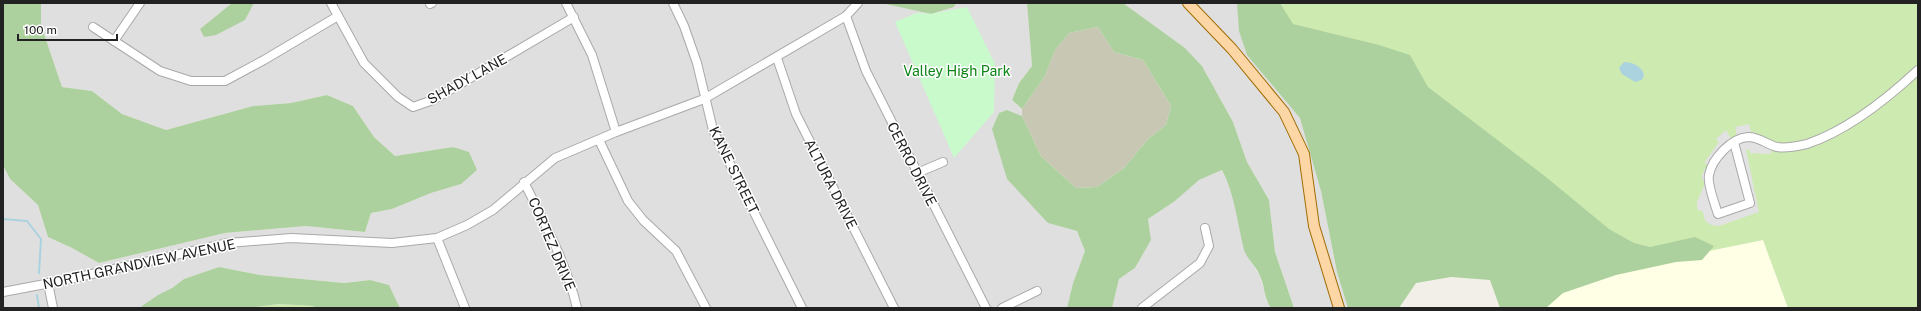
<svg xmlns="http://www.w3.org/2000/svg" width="1921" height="311" viewBox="0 0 1921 311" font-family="'Public Sans',sans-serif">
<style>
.residential{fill:#e0dfdf;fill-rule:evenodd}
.education{fill:#ffffe5}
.construction{fill:#c7c7b4}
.grass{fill:#cdebb0}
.forest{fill:#add19e}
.park{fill:#c8facc}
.parking{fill:#e2e2e2}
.water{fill:#aad3df}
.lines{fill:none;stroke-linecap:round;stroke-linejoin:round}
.stream{stroke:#aad3df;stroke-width:2}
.minor-casing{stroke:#a9a9a9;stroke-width:10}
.major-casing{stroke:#a06b00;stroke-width:12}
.minor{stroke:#fff;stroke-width:8}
.major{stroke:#fcd6a4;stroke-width:10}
.labels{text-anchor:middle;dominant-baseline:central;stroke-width:3;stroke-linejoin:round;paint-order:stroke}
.park-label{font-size:14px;fill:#0c8416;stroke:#fff}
.street-label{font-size:14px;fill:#222;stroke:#fff}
</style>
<rect width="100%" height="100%" fill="#f2efe9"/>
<!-- residential -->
<g class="residential">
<path d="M 41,3 L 232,3 L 200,29 L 205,37 L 245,20 L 254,3 L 881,3 L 931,14 L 954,7 L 956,3 L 1027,3 L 1032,66 L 1019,83 L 1012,100 L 1022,109 L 1022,116 L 1007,110 L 1048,223 L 1077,231 L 1085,251 L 1073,283 L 1067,308 L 400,308 L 389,285 L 370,280 L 344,283 L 260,275 L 219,267 L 184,279 L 172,288 L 139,308 L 3,308 L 3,165 L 10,179 L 38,205 L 48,237 L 72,248 L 99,263 L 225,233 L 306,226 L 365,232 L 371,213 L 392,209 L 431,193 L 461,184 L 453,147 L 395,156 L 374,137 L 353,106 L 327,95 L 291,103 L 253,106 L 166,130 L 122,114 L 92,91 L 62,87 L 41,25 ZM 967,7 L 895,22 L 917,13 L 931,14 Z"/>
<polygon points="1123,3 1264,3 1326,71 1321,191 1337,272 1348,308 1294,308 1275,252 1269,200 1247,162 1233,122 1202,66 1185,48"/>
<polygon points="1222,170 1230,188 1240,222 1245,252 1260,276 1267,301 1271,308 1112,308 1119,279 1135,268 1151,240 1148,219 1175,201 1199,180"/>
</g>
<!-- education -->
<polygon class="education" points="1763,240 1788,308 1533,308 1526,288"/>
<!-- construction -->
<polygon class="construction" points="1098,27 1114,52 1143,60 1171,106 1166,125 1148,139 1124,168 1097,187 1076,188 1041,156 1022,116 1022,109 1045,76 1055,50 1069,33"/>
<!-- grass -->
<g class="grass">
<polygon points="1264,3 1918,3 1918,308 1788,308 1763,240 1526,288"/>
<polygon points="279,304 313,306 316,308 247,308"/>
</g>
<!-- forest -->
<g class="forest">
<polygon points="3,3 41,3 41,25 62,87 92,91 122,114 166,130 253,106 291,103 327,95 353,106 374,137 395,156 453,147 469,152 477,170 461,184 431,193 392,209 371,213 365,232 306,226 225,233 99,263 72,248 48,237 38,205 10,179 3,165"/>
<polygon points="232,3 254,3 245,20 216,35 204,37 200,29"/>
<polygon points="881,3 956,3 954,7 931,14"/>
<path d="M 1027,3 L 1123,3 L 1185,48 L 1202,66 L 1233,122 L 1247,162 L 1269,200 L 1275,252 L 1294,308 L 1271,308 C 1264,298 1265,287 1260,276 C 1257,267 1247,259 1244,250 C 1237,222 1235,195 1222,170 L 1199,180 L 1175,201 L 1148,219 L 1151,240 L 1135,268 L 1119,279 L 1112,308 L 1067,308 L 1073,283 L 1085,251 L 1077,231 L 1048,223 L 1007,179 L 992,129 L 999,113 L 1007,110 L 1022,116 L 1041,156 L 1076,188 L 1097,187 L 1124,168 L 1148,139 L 1166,125 L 1171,106 L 1143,60 L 1114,52 L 1098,27 L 1069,33 L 1055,50 L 1045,76 L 1022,109 L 1012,100 L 1019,83 L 1032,66 Z"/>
<polygon points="1237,3 1280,3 1293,24 1379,45 1410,55 1428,87 1546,177 1609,229 1634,243 1650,247 1695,237 1714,246 1702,260 1676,262 1616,275 1563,293 1546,308 1500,308 1490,280 1451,277 1416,283 1399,308 1348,308 1337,272 1321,191 1300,118 1247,55 1239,31"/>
<polygon points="219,267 260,275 344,283 370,280 389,285 400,308 316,308 313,306 279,304 247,308 139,308 158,295 172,288 184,279"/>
</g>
<!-- park -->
<polygon class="park" points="967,7 995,64 994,112 954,158 895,22 917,13 931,14"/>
<!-- parking -->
<polygon class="parking" points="1749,124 1751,132 1755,132 1756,135 1772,143 1771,154 1750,153 1749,149 1746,150 1759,212 1719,226 1711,225 1705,221 1703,212 1697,209 1697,202 1705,183 1702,179 1702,175 1708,164 1704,163 1719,142 1716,139 1726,130 1731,139 1737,136 1735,127"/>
<!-- water -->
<path class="water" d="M 1624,62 C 1632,62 1642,66 1644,75 L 1642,80 L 1635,82 L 1622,74 L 1619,68 Z"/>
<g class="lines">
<!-- stream -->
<g class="stream">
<polyline points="3,219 27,221 41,239 39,273"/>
<polyline points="37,295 39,308"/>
</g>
<defs>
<g id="minor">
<polyline points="331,3 364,63 398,97 413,107 433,100 574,17"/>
<polyline points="566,3 592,55 616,132"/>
<polyline points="673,3 684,26 697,63 713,130 802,308"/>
<polyline points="430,4 432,3"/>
<polyline points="846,16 866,71 986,308"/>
<polyline points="93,27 160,71 191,81 225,81 264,60 338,16"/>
<polyline points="114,41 140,3"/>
<polyline points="777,58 796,114 894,308"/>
<polyline points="599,140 628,201 643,220 676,251 706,308"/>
<path d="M 1734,142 L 1750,203 L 1718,214 C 1715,205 1707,183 1709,175 C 1712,159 1731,138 1748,137 C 1760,137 1767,145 1777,147 C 1786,149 1798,146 1807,144 C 1846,131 1888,98 1918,70"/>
<polyline points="917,173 943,162"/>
<path d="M 524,182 C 544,222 567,264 577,308"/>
<polyline points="437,238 465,308"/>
<polyline points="48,283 53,308"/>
<polyline points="3,292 61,281 228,243 291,238 392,243 437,238 467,225 493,210 555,158 616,132 704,99 846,16 858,3"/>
<polyline points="1002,308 1037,291"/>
<polyline points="1142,308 1200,263 1209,246 1205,228"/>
</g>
<polyline id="major" points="1188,3 1232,49 1284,112 1304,154 1314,226 1339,308"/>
</defs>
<!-- minor casing -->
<use href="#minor" class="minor-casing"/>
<!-- major casing -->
<use href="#major" class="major-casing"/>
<!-- minor -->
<use href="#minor" class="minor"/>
<!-- major -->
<use href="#major" class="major"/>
</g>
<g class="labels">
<!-- park labels -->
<g class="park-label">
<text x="957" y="71">Valley High Park</text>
</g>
<!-- street labels -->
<g class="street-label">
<text transform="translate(467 79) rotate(-29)">SHADY LANE</text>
<text transform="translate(912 164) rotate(63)">CERRO DRIVE</text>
<text transform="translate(734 170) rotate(64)">KANE STREET</text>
<text transform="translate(831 184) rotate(63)">ALTURA DRIVE</text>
<text transform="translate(552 244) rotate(67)">CORTEZ DRIVE</text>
<text transform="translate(139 264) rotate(-12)">NORTH GRANDVIEW AVENUE</text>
</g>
</g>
<!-- border -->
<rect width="1921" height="311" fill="none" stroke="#222222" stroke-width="8"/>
<!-- scale -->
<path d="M18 34v6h99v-6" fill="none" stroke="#222222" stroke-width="2"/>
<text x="24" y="34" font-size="12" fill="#222222" stroke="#ffffff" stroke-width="3" paint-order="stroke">100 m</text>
</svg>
